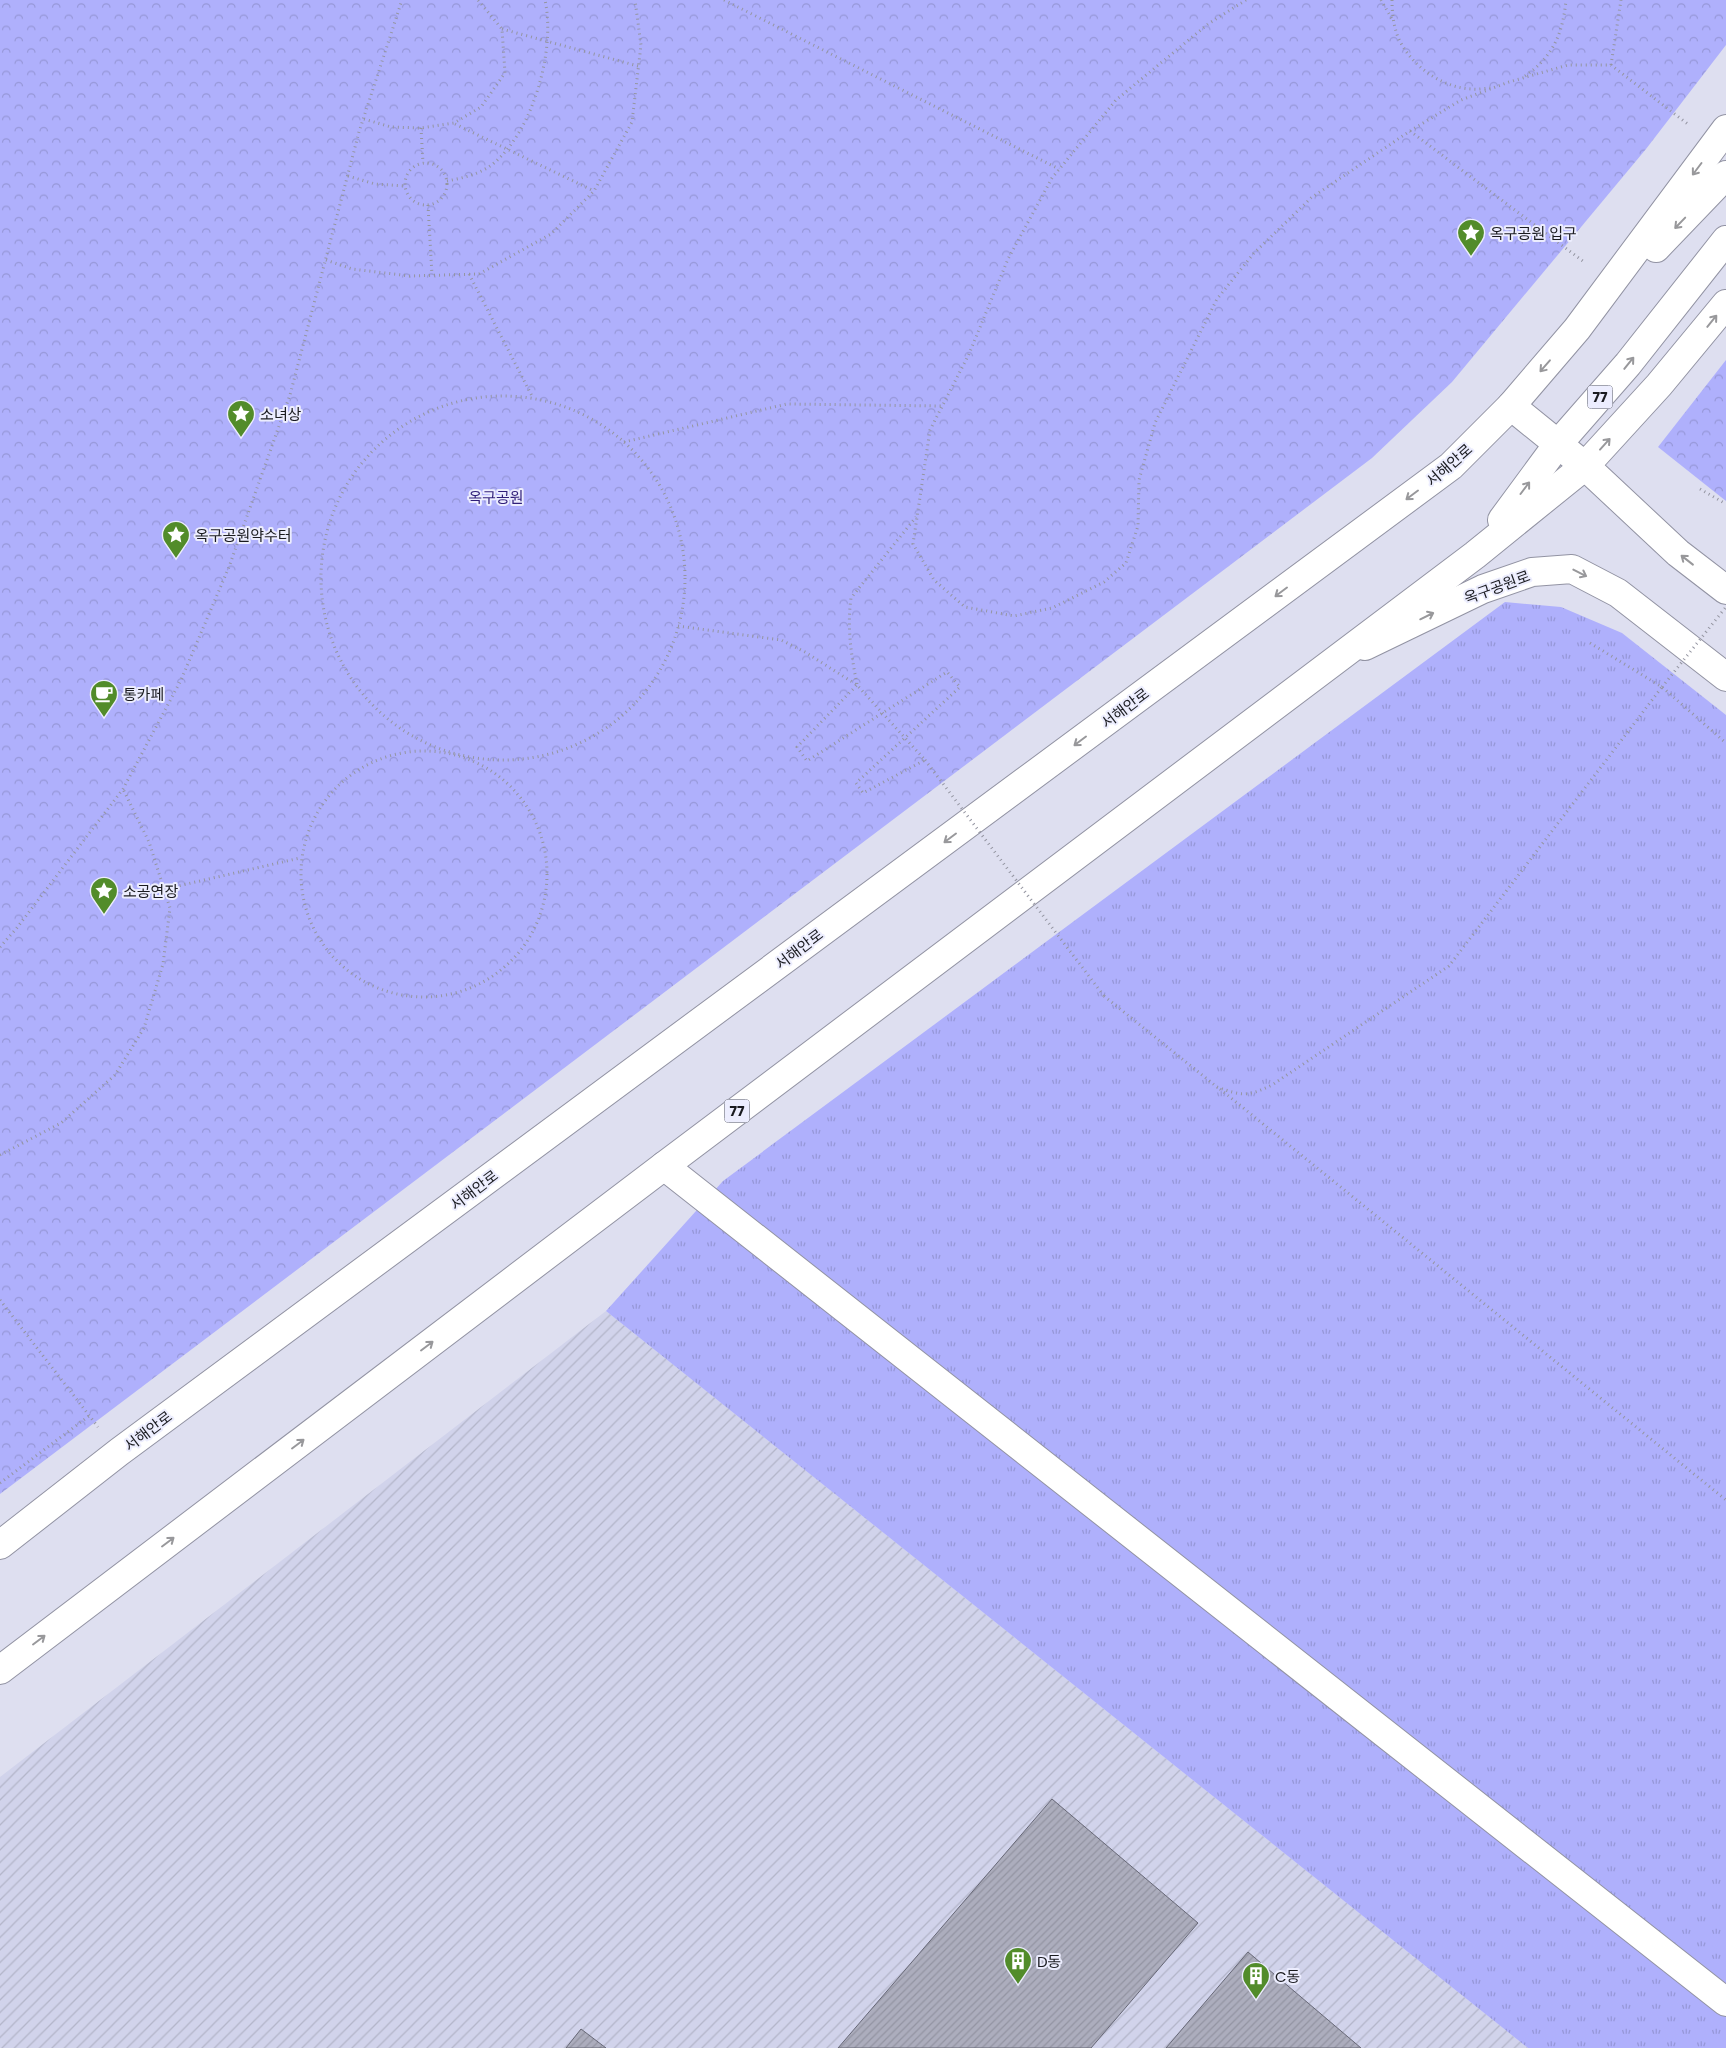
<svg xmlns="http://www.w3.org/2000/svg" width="1726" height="2048" viewBox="0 0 1726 2048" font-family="Poppins,'Noto Sans KR',sans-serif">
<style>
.industrial{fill:url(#industrial-furrows)}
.grass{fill:url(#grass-tufts)}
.park{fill:url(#park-crowns)}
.building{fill:url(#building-hatch);stroke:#676877}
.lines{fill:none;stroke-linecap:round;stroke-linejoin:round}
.minor-casing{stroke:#9293a3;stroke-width:30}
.major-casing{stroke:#9293a3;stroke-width:30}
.path{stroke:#9495a1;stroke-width:3;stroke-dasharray:1 4;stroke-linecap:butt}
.minor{stroke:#fff;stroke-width:28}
.major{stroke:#fff;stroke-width:28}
.path-bridge{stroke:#9495a1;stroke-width:3;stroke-dasharray:1 4;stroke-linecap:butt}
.oneway{stroke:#98989b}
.labels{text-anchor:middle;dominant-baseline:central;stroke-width:4;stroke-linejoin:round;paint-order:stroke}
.shield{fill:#ecedfe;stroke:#595a63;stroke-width:1}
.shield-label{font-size:14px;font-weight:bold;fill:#1a1b20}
.poi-label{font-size:15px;fill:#1a1b20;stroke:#ecedfe;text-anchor:start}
.street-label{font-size:15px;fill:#1a1b20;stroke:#ecedfe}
.park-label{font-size:15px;fill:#2f1e79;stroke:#ecedfe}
</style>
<defs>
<pattern id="industrial-furrows" width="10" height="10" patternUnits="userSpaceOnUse" patternTransform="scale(1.25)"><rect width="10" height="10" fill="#d1d3eb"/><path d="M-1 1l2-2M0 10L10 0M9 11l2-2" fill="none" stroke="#b3b5c9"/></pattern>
<pattern id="grass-tufts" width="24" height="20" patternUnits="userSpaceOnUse" patternTransform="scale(1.25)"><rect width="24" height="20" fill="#afb0fc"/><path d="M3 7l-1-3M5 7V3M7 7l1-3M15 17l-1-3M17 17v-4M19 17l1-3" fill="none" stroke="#9697d8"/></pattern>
<pattern id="park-crowns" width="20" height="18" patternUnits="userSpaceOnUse" patternTransform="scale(1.25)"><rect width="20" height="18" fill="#afb0fc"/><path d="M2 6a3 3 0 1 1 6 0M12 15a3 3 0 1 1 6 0" fill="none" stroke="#9697d8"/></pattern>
<pattern id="building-hatch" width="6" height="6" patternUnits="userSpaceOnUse" patternTransform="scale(1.25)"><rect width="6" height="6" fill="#acadbd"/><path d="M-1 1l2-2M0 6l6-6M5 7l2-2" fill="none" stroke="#9394a2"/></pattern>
</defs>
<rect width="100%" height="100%" fill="#dedff0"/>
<!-- industrial -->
<polygon class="industrial" points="606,1311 1528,2048 0,2048 0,1777"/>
<!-- grass -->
<polygon class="grass" points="1505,602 1561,607 1622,633 1726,715 1726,2048 1528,2048 606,1311 723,1181"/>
<!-- park -->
<g class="park">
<polygon points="0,0 1726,0 1726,45 1646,149 1452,382 1372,458 0,1494"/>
<polygon points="1726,360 1726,501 1658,447"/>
</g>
<!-- building -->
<g class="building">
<polygon points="1052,1799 1198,1923 1091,2048 838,2048"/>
<polygon points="1248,1952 1361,2048 1166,2048"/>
<polygon points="581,2029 606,2048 566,2048"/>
</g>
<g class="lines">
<defs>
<g id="minor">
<polyline points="1511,406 1585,466 1678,553 1726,590"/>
<polyline points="1365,646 1483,589 1532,572 1572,569 1618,593 1726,677"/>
<polyline points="664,1166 1726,2002"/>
</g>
<g id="major">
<polyline points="1656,248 1726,175"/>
<polyline points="1502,520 1558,444 1628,364 1726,240"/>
<polyline points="0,1545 119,1452 1451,466 1511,406 1577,329 1726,129"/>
<polyline points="0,1670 664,1166 1475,555 1585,466 1659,385 1726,304"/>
</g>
</defs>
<!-- minor casing -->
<use href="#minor" class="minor-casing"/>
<!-- major casing -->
<use href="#major" class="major-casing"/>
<!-- path -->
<g class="path">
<polyline points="724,0 1059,169"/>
<polyline points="1246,0 1208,24 1116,100 1052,178 1008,259 969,354 930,430 913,544 934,580 965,607 1014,616 1052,608 1104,582 1126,563 1138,526 1139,480 1155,423 1217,299 1254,253 1311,198 1410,131 1461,100 1509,82 1568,65 1611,65 1689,125"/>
<polyline points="1381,0 1392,19"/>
<path d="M 1392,0 C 1392,15 1394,32 1402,45 C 1416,69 1444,88 1472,89 C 1478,90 1485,88 1491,88"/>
<polyline points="502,29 638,66"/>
<polyline points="1611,65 1621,0"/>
<path d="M 1525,76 C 1553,57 1563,33 1566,0"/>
<polyline points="364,119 391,127 421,128 454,123 481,107 505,73 502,29 478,0"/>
<polyline points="455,124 594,191"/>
<polyline points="421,128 423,163"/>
<polyline points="1410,131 1584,262"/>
<circle cx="426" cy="184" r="21"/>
<polyline points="348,176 375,184 405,186"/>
<path d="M 447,181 C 463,178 481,174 494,163 C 533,130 556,50 545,0"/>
<polyline points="428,205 432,275"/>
<polyline points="326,260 352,269 410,276 479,274 551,234 594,191 632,122 641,45 635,0"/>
<polyline points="469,274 533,398"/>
<circle cx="503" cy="578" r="182"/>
<polyline points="624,442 787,404 943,406"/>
<polyline points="1700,489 1726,504"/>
<polyline points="678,626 781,640 805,652 857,685 925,760 863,793 856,783 960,687 947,672 807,761 797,747 857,685"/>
<polyline points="1590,643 1662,687 1726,743"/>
<path d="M 857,684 C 851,655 847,627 851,598 L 916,517"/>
<circle cx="424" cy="874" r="123"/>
<polyline points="165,889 300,858"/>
<polyline points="0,947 16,929 123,789 181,680 229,567 290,395 359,132 402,0"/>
<path d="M 1104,996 L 1217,1087 C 1242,1096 1247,1097 1272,1085 L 1449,966 L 1662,687"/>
<polyline points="1220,1089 1726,1500"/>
<polyline points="0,1155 61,1123 115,1075 144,1028 163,964 170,908 149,842 123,789"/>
<polyline points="0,1300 98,1427"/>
<polyline points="0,1483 89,1416"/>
</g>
<!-- minor -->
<use href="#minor" class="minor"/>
<!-- major -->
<use href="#major" class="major"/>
<!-- path-bridge -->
<g class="path-bridge">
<polyline points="1662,687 1726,607"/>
<polyline points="925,760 1104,996"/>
</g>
</g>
<!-- one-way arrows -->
<defs><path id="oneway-shaft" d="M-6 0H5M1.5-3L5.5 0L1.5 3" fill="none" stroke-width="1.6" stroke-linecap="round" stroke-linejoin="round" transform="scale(1.25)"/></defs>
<g class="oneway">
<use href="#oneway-shaft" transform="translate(1697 169) rotate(127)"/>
<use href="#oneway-shaft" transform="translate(1680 223) rotate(134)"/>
<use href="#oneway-shaft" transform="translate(1712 321) rotate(-51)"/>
<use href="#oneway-shaft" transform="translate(1629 363) rotate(-51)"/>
<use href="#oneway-shaft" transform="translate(1545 366) rotate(131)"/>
<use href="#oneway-shaft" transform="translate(1605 444) rotate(-48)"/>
<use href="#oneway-shaft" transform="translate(1525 488) rotate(-53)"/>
<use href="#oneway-shaft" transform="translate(1412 495) rotate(143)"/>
<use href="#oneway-shaft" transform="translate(1687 560) rotate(-142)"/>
<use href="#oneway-shaft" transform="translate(1580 573) rotate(27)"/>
<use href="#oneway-shaft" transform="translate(1281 592) rotate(143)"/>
<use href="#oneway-shaft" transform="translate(1427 616) rotate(-26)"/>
<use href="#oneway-shaft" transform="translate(1080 741) rotate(143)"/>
<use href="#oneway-shaft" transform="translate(950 838) rotate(143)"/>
<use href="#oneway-shaft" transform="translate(427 1346) rotate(-37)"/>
<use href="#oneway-shaft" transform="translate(298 1444) rotate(-37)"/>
<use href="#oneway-shaft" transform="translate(168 1542) rotate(-37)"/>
<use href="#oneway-shaft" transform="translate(39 1640) rotate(-37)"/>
</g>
<!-- icons -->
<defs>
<symbol id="sight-pin" viewBox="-11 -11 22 30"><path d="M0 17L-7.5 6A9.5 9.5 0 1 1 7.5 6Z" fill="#528c2a" stroke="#ecedfe"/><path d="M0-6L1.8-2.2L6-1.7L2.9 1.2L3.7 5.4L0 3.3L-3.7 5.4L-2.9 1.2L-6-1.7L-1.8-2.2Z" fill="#fff"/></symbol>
<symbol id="cafe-pin" viewBox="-11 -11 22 30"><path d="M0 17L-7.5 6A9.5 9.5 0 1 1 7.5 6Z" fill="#528c2a" stroke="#ecedfe"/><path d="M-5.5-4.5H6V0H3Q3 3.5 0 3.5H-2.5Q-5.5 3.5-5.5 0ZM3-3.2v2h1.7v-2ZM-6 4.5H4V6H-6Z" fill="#fff"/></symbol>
<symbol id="building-pin" viewBox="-11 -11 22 30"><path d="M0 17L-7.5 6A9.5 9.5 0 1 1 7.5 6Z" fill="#528c2a" stroke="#ecedfe"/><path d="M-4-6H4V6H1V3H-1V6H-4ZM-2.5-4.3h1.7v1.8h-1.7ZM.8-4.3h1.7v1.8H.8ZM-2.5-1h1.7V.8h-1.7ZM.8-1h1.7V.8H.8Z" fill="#fff"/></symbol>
</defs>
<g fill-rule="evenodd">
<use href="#sight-pin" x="1455" y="217" width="32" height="43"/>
<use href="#sight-pin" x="225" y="398" width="32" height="43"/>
<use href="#sight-pin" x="160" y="519" width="32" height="43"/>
<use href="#cafe-pin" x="88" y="678" width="32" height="43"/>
<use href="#sight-pin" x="88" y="875" width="32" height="43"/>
<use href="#building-pin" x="1002" y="1945" width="32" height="43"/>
<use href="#building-pin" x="1240" y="1960" width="32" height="43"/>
</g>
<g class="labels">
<!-- shield labels -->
<g class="shield">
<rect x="1587.5" y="385.5" width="25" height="23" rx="4"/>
<rect x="724.5" y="1099.5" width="25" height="23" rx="4"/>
</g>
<g class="shield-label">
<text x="1600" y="397">77</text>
<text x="737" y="1111">77</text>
</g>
<!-- poi labels -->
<g class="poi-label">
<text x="1490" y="233">옥구공원 입구</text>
<text x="260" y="414">소녀상</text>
<text x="195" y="535">옥구공원약수터</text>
<text x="123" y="694">통카페</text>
<text x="123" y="891">소공연장</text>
<text x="1037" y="1961">D동</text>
<text x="1275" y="1976">C동</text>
</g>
<!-- street labels -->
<g class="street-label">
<text transform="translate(1449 465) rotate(-41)">서해안로</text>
<text transform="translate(1497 587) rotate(-20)">옥구공원로</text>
<text transform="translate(1125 708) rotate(-37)">서해안로</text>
<text transform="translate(799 949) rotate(-37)">서해안로</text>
<text transform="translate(474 1190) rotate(-37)">서해안로</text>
<text transform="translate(148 1431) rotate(-37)">서해안로</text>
</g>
<!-- park labels -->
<g class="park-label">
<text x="496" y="497">옥구공원</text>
</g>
</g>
</svg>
